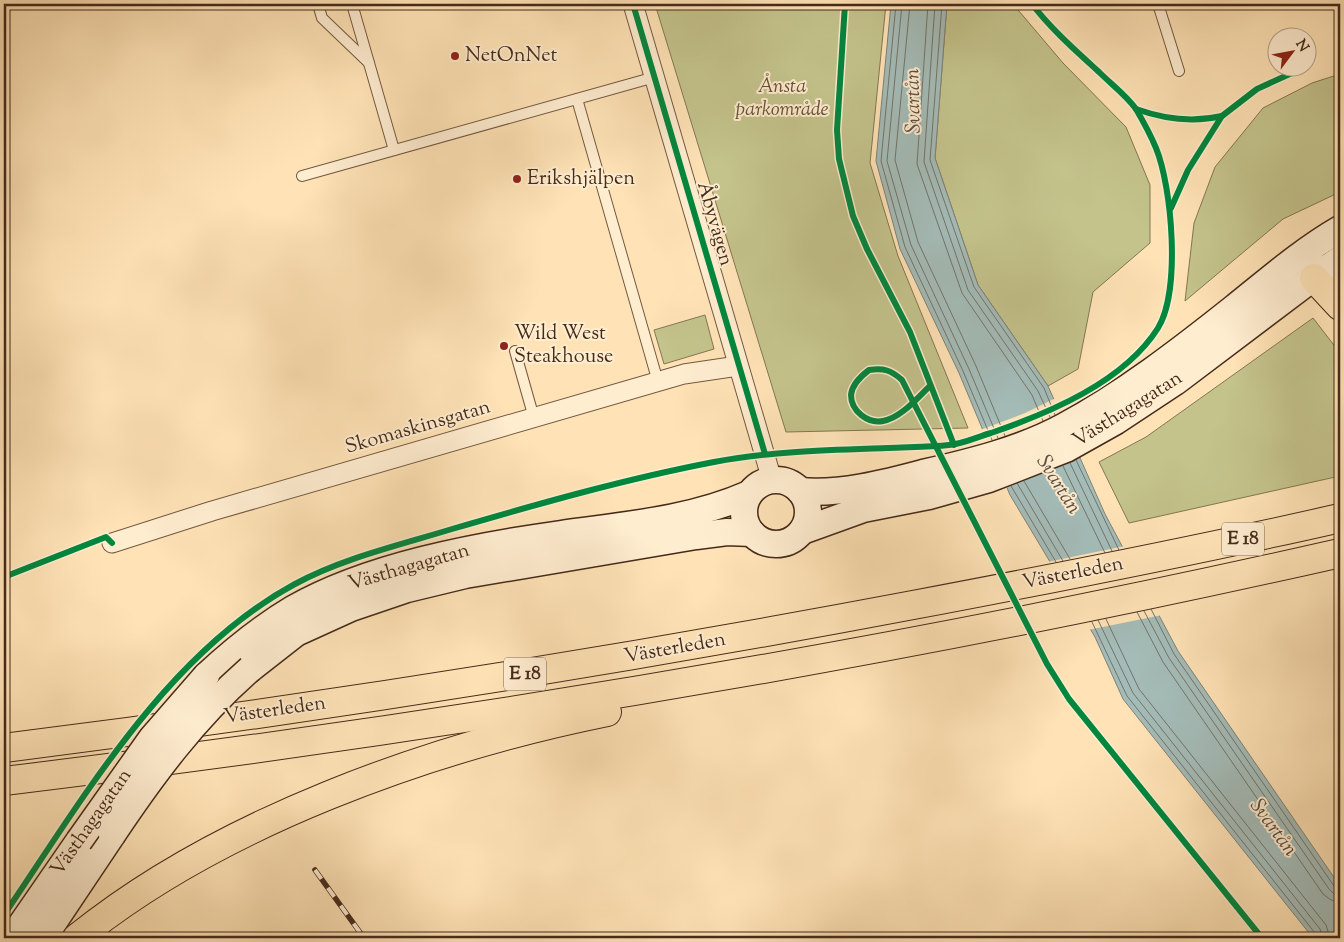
<svg xmlns="http://www.w3.org/2000/svg" width="1344" height="942" viewBox="0 0 1344 942" font-family="'Sorts Mill Goudy',serif">
<style>
.green{fill:#c4c38c;stroke:#847653}
.water{fill:#a4bcb8;stroke:#7e8279}
.pier{fill:#ffe3b6}
.lines{fill:none;stroke-linecap:round;stroke-linejoin:round}
.shore{stroke:#747369;stroke-width:1}
.service-casing{stroke:#745841;stroke-width:12}
.minor-casing{stroke:#745841;stroke-width:21}
.tertiary-casing{stroke:#745841;stroke-width:26}
.secondary-casing{stroke:#452a1a;stroke-width:29}
.motorway-casing{stroke:#452a1a;stroke-width:30}
.service{stroke:#ffedd0;stroke-width:10}
.minor{stroke:#ffedd0;stroke-width:19}
.tertiary{stroke:#ffedd0;stroke-width:24}
.secondary{stroke:#ffedd0;stroke-width:26}
.motorway{stroke:#ffe3b6;stroke-width:28}
.rail-casing{stroke:#452a1a;stroke-width:5.5}
.rail{stroke:#ffedd0;stroke-width:4;stroke-dasharray:11;stroke-linecap:butt}
.secondary-bridge-casing{stroke:#452a1a;stroke-width:29;stroke-linecap:butt}
.secondary-bridge{stroke:#ffedd0;stroke-width:26}
.cycleway-casing{stroke:#ffedd0;stroke-width:9}
.cycleway{stroke:#00873e;stroke-width:6}
.poi-dot{fill:#8f2418;stroke:#ffedd0;stroke-width:2}
.labels{text-anchor:middle;dominant-baseline:central;stroke-width:4;stroke-linejoin:round;paint-order:stroke}
.shield{fill:#ffedd0;stroke:#7d6451;stroke-width:1}
.shield-label{font-size:19px;font-weight:bold;fill:#452a1a}
.poi-label{font-size:20px;fill:#452a1a;stroke:#ffedd0;text-anchor:start}
.park-label{font-size:20px;font-style:italic;fill:#655036;stroke:#ffedd0}
.street-label{font-size:20px;fill:#452a1a;stroke:#ffedd0}
.water-label{font-size:21px;font-style:italic;fill:#5d4e42;stroke:#ffedd0}
</style>
<rect width="100%" height="100%" fill="#ffe3b6"/>
<filter id="stains"><feTurbulence type="fractalNoise" baseFrequency=".004" numOctaves="4"/><feColorMatrix values="0 0 0 0 .2 0 0 0 0 .09 0 0 0 0 .02 0 0 0 .5 -.17"/></filter>
<radialGradient id="worn" r=".72"><stop offset=".6" stop-color="#630" stop-opacity="0"/><stop offset="1" stop-color="#630" stop-opacity=".3"/></radialGradient>
<!-- green -->
<g class="green">
<polygon points="655,4 886,4 870,163 898,256 968,428 786,432"/>
<polygon points="947,4 1013,4 1063,63 1126,127 1150,185 1150,243 1093,292 1078,369 1048,386 978,285 935,158"/>
<polygon points="1340,74 1340,192 1283,219 1185,301 1194,223 1215,167 1263,108 1312,83"/>
<polygon points="705,315 714,349 664,364 654,330"/>
<polygon points="1313,318 1340,353 1340,476 1129,523 1099,462 1146,437"/>
</g>
<!-- water -->
<polygon class="water" points="891,4 947,4 935,158 978,285 1048,386 1105,514 1178,651 1340,886 1340,938 1313,938 1123,699 1095,637 1010,495 959,373 900,249 876,161"/>
<!-- pier -->
<g class="pier">
<polygon points="1056,398 1082,456 1004,489 980,430 1025,413"/>
<polygon points="1125,546 1162,615 1088,630 1047,562"/>
</g>
<g class="lines">
<!-- shore -->
<g class="shore">
<polyline points="896,4 881,161 905,247 963,371 992,440"/>
<polyline points="902,4 887,161 911,245 969,369 998,438"/>
<polyline points="910,4 895,160 918,242 976,366 1005,436"/>
<polyline points="928,4 917,164 962,293 1032,395 1043,421"/>
<polyline points="935,4 924,162 968,290 1038,391 1050,417"/>
<polyline points="942,4 930,160 974,287 1044,388 1055,415"/>
<polyline points="1076,460 1119,550"/>
<polyline points="1070,463 1112,551"/>
<polyline points="1063,466 1105,553"/>
<polyline points="1024,481 1070,559"/>
<polyline points="1017,483 1063,561"/>
<polyline points="1011,486 1056,562"/>
<polyline points="1151,609 1174,654 1334,886 1340,888"/>
<polyline points="1144,611 1169,658 1329,889 1334,894 1340,895"/>
<polyline points="1137,612 1163,662 1323,894 1331,900 1340,902"/>
<polyline points="1106,619 1139,689 1326,925 1330,938"/>
<polyline points="1098,620 1133,693 1320,929 1323,938"/>
<polyline points="1092,622 1127,696 1315,933 1316,938"/>
</g>
<defs>
<g id="service">
<polyline points="318,4 322,18 369,63"/>
<polyline points="352,4 394,150"/>
<polyline points="1158,4 1179,71"/>
<polyline points="577,99 658,382"/>
<polyline points="302,176 655,77"/>
<polyline points="515,351 534,418"/>
</g>
<g id="minor">
<polyline points="633,4 772,480"/>
<polyline points="112,543 212,511 684,374 738,366"/>
</g>
<polyline id="tertiary" points="1326,268 1340,258"/>
<g id="secondary">
<circle cx="776" cy="512" r="32"/>
<path d="M 800,491 C 838,495 886,483 923,473 C 971,462 1020,450 1063,427 C 1124,394 1180,351 1234,308 C 1269,280 1302,251 1340,229"/>
<polyline points="802,531 863,509 929,496 989,479 1066,449 1116,421 1175,382 1326,268"/>
<polyline points="250,669 296,633 351,608 407,589 465,575 696,536 727,532 752,533"/>
<path d="M 206,676 C 233,651 261,628 293,609 C 368,566 476,546 561,534 C 625,525 690,520 749,494"/>
<polyline points="12,938 79,841"/>
<polyline points="43,938 112,835"/>
</g>
<g id="motorway">
<polyline points="1314,278 1340,306"/>
<path d="M 4,748 C 308,710 611,662 913,605 C 1056,578 1199,550 1340,518"/>
<path d="M 4,781 C 453,727 899,653 1340,553"/>
<path d="M 77,938 C 219,823 429,748 607,712"/>
</g>
</defs>
<!-- service casing -->
<use href="#service" class="service-casing"/>
<!-- minor casing -->
<use href="#minor" class="minor-casing"/>
<!-- tertiary casing -->
<use href="#tertiary" class="tertiary-casing"/>
<!-- secondary casing -->
<use href="#secondary" class="secondary-casing"/>
<!-- motorway casing -->
<use href="#motorway" class="motorway-casing"/>
<!-- service -->
<use href="#service" class="service"/>
<!-- minor -->
<use href="#minor" class="minor"/>
<!-- tertiary -->
<use href="#tertiary" class="tertiary"/>
<!-- secondary -->
<use href="#secondary" class="secondary"/>
<!-- motorway -->
<use href="#motorway" class="motorway"/>
<defs>
<polyline id="rail" points="315,870 364,938"/>
</defs>
<!-- rail casing -->
<use href="#rail" class="rail-casing"/>
<!-- rail -->
<use href="#rail" class="rail"/>
<defs>
<g id="secondary-bridge">
<path d="M 112,835 C 152,775 195,717 250,669"/>
<polyline points="79,841 152,738 206,676"/>
</g>
</defs>
<!-- secondary-bridge casing -->
<use href="#secondary-bridge" class="secondary-bridge-casing"/>
<!-- secondary-bridge -->
<use href="#secondary-bridge" class="secondary-bridge"/>
<defs>
<g id="cycleway">
<polyline points="633,4 765,454"/>
<polyline points="845,4 837,130 839,159 853,216 867,249 910,332 954,445"/>
<path d="M 1136,109 C 1164,119 1192,123 1222,116"/>
<polyline points="1171,208 1188,170 1222,116 1257,89 1303,68"/>
<path d="M 930,386 C 917,398 901,418 883,421 C 868,424 851,411 851,395 C 852,384 861,376 869,370 C 884,368 891,370 902,380 L 1047,664 L 1069,699 L 1262,938"/>
<polyline points="4,577 106,537 112,543"/>
<path d="M 4,915 C 84,797 167,653 295,584 C 343,558 400,545 452,529 C 538,504 625,479 714,462 C 772,451 829,450 888,448 C 908,447 929,447 949,445 C 963,444 977,437 991,433 C 1049,413 1124,382 1158,328 C 1181,291 1172,187 1156,148 C 1151,136 1143,121 1136,109 C 1126,95 1111,84 1099,72 C 1075,50 1051,29 1032,4"/>
</g>
</defs>
<!-- cycleway casing -->
<use href="#cycleway" class="cycleway-casing"/>
<!-- cycleway -->
<use href="#cycleway" class="cycleway"/>
</g>
<!-- markers -->
<g class="poi-dot">
<circle cx="455" cy="56" r="5"/>
<circle cx="517" cy="179" r="5"/>
<circle cx="504" cy="346" r="5"/>
</g>
<g class="labels">
<!-- shield labels -->
<g class="shield">
<rect x="1222" y="522.5" width="42" height="33" rx="4"/>
<rect x="504" y="657.5" width="42" height="33" rx="4"/>
</g>
<g class="shield-label">
<text x="1243" y="539">E 18</text>
<text x="525" y="674">E 18</text>
</g>
<!-- poi labels -->
<g class="poi-label">
<text x="465" y="56">NetOnNet</text>
<text x="527" y="179">Erikshjälpen</text>
<text x="514" y="334">Wild West<tspan x="514" dy="23">Steakhouse</tspan></text>
</g>
<!-- park labels -->
<g class="park-label">
<text x="782" y="87">Ånsta<tspan x="782" dy="23">parkområde</tspan></text>
</g>
<!-- street labels -->
<g class="street-label">
<text transform="translate(714 224) rotate(74)">Åbyvägen</text>
<text transform="translate(1128 410) rotate(-32)">Västhagagatan</text>
<text transform="translate(418 428) rotate(-16)">Skomaskinsgatan</text>
<text transform="translate(409 568) rotate(-16)">Västhagagatan</text>
<text transform="translate(1073 574) rotate(-11)">Västerleden</text>
<text transform="translate(675 649) rotate(-10)">Västerleden</text>
<text transform="translate(275 711) rotate(-8)">Västerleden</text>
<text transform="translate(92 823) rotate(-55)">Västhagagatan</text>
</g>
<!-- water labels -->
<g class="water-label">
<text transform="translate(914 101) rotate(-91)">Svartån</text>
<text transform="translate(1058 485) rotate(58)">Svartån</text>
<text transform="translate(1273 828) rotate(54)">Svartån</text>
</g>
</g>
<!-- margin -->
<rect width="1344" height="942" fill="none" stroke="#ffe3b6" stroke-width="20"/>
<rect x="5" y="5" width="1334" height="932" fill="none" stroke="#452a1a" stroke-width="2.5"/>
<rect x="10" y="10" width="1324" height="922" fill="none" stroke="#452a1a"/>
<!-- north arrow -->
<g transform="translate(1292 52) rotate(58)"><circle r="24" fill="#ffedd0" stroke="#b59f87"/>
<path d="M0-4L9 19L0 12L-9 19Z" fill="#8f2418"/>
<text y="-8" font-size="14" font-weight="bold" text-anchor="middle" fill="#452a1a">N</text>
</g>
<rect width="100%" height="100%" filter="url(#stains)"/>
<rect width="100%" height="100%" fill="url(#worn)"/>
</svg>
